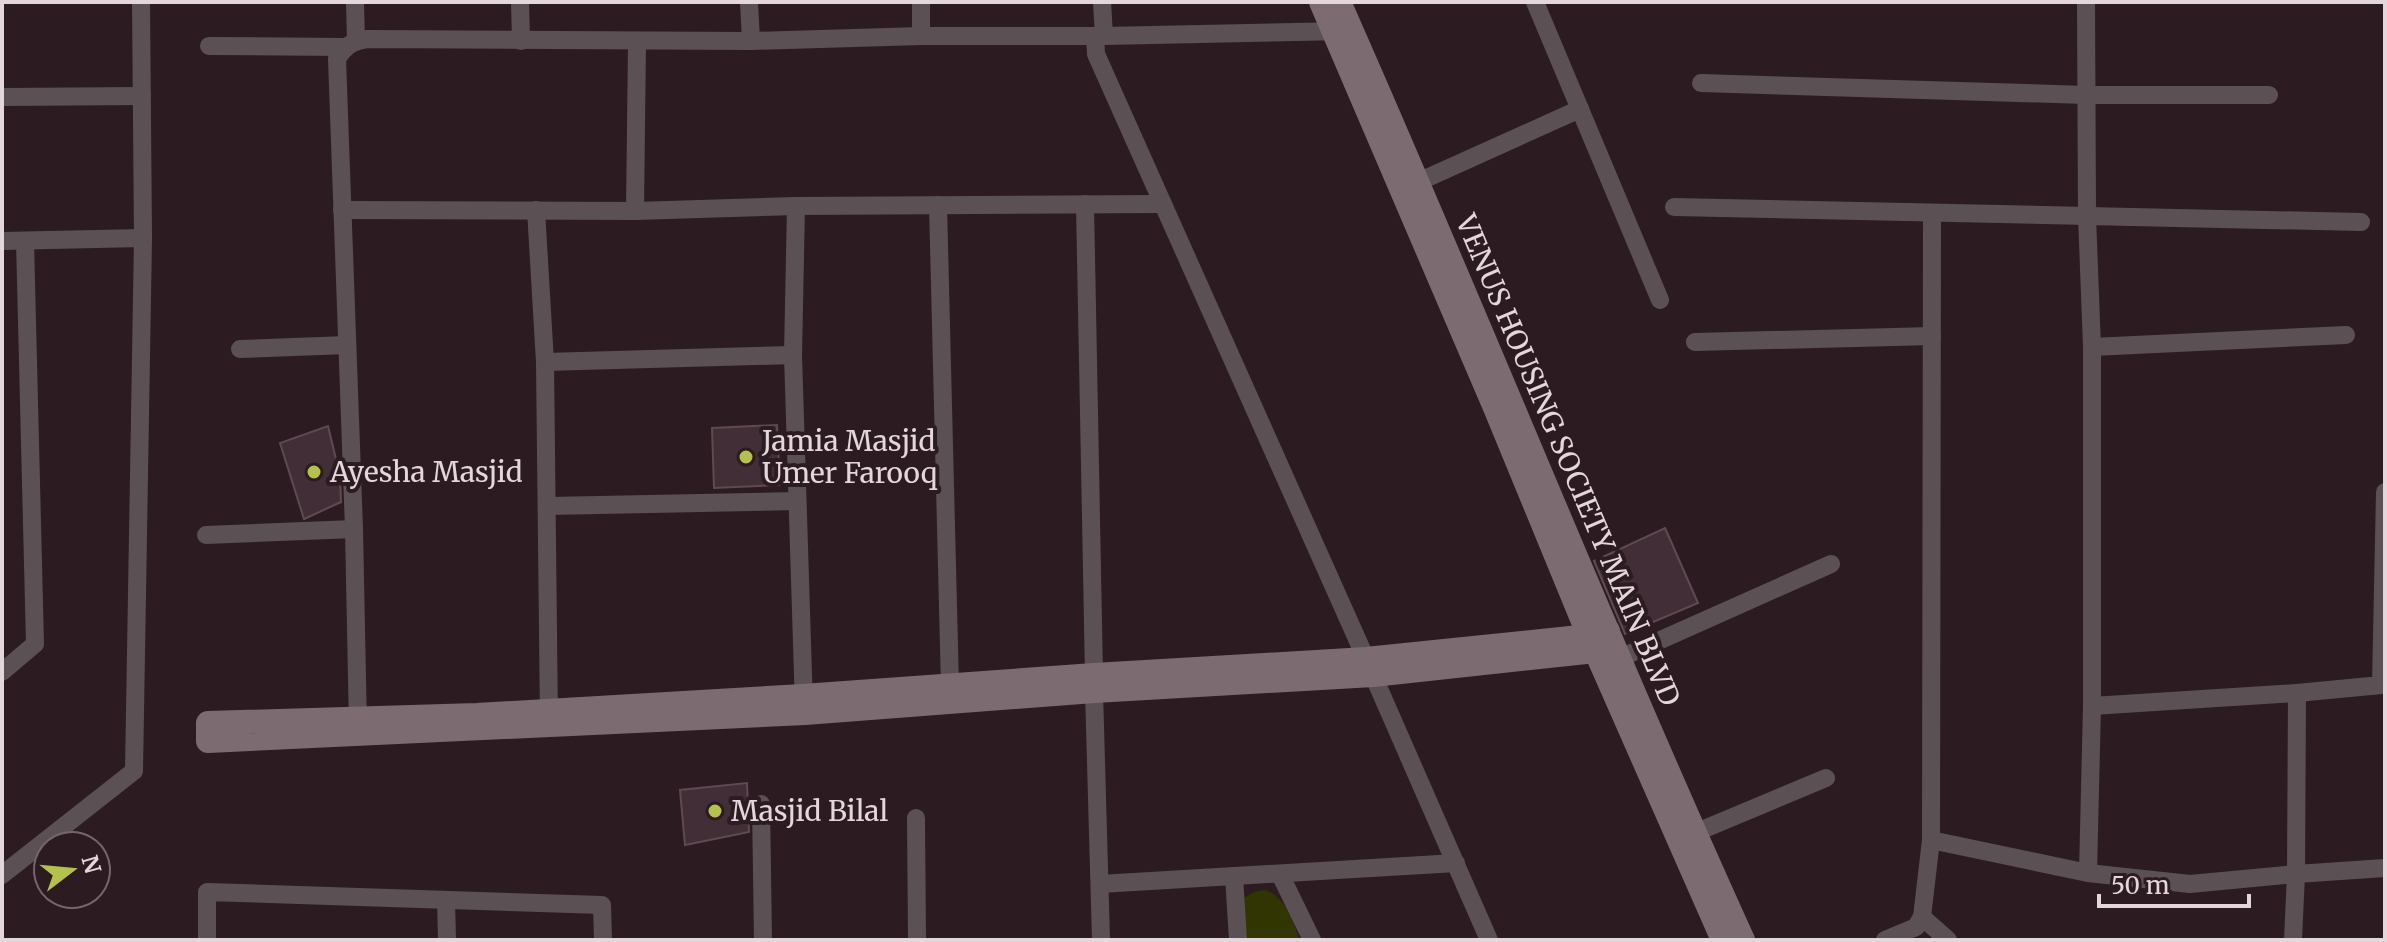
<svg xmlns="http://www.w3.org/2000/svg" width="2387" height="942" viewBox="0 0 2387 942" font-family="Merriweather,serif">
<style>
.green{fill:#313600}
.building{fill:#412e36;stroke:#5f4a52;stroke-width:2}
.lines{fill:none;stroke-linecap:round;stroke-linejoin:round}
.street{stroke:#5b5155;stroke-width:18}
.secondary{stroke:#7c6c72;stroke-width:24}
.poi-dot{fill:#b5c249;stroke:#2d1b22;stroke-width:3}
.labels{text-anchor:middle;dominant-baseline:central;stroke-width:8;stroke-linejoin:round;paint-order:stroke}
.poi-label{font-size:28px;fill:#e4d7dc;stroke:#2d1b22;text-anchor:start}
.street-label{font-size:28px;fill:#e4d7dc;stroke:#2d1b22}
</style>
<rect width="100%" height="100%" fill="#2d1b22"/>
<!-- green -->
<path class="green" d="M 1265,890 C 1286,897 1292,921 1300,940 L 1247,940 L 1243,899 L 1254,892 Z"/>
<!-- building -->
<g class="building">
<polygon points="777,425 780,485 714,488 712,428"/>
<polygon points="328,426 340,476 341,502 304,519 280,443"/>
<polygon points="1665,528 1698,603 1625,634 1594,561"/>
<polygon points="747,783 749,832 685,845 680,790"/>
</g>
<g class="lines">
<!-- street -->
<g class="street">
<polyline points="355,2 356,41"/>
<polyline points="520,2 521,41"/>
<polyline points="749,2 751,41"/>
<polyline points="921,2 921,36"/>
<polyline points="1102,2 1104,36"/>
<polyline points="1535,2 1660,300"/>
<polyline points="2086,2 2087,216 2092,347 2092,706 2088,873"/>
<polyline points="1095,36 1096,54 1366,659"/>
<polyline points="209,46 344,47"/>
<polyline points="1701,83 2086,95 2269,95"/>
<polyline points="2,97 142,96"/>
<polyline points="1407,187 1580,109"/>
<polyline points="1085,204 1094,675"/>
<polyline points="938,205 950,687"/>
<polyline points="796,206 793,355 804,707"/>
<polyline points="1674,207 2361,222"/>
<polyline points="342,210 635,211 796,206 1163,204"/>
<polyline points="536,210 545,362 549,721"/>
<polyline points="635,211 637,42"/>
<polyline points="2,241 143,238"/>
<polyline points="1695,342 1932,336"/>
<polyline points="2092,347 2346,335"/>
<polyline points="240,349 347,345"/>
<polyline points="545,362 793,355"/>
<polyline points="548,506 797,501"/>
<polyline points="206,535 354,529"/>
<polyline points="1618,659 1831,564"/>
<polyline points="2,672 35,644 25,241"/>
<polyline points="1373,675 1489,940"/>
<polyline points="1094,691 1101,940"/>
<polyline points="2092,706 2297,693"/>
<path d="M 358,728 L 354,529 L 337,59 C 345,46 352,41 368,39 L 751,41 L 921,36 L 1104,36 L 1345,31"/>
<polyline points="761,804 763,940"/>
<polyline points="916,818 917,940"/>
<polyline points="1685,837 1826,778"/>
<polyline points="1931,840 2088,873 2190,884 2296,874 2297,693 2381,685 2385,492"/>
<polyline points="1280,874 1312,940"/>
<polyline points="2,875 134,771 143,238 141,2"/>
<polyline points="1234,876 1238,940"/>
<polyline points="1100,884 1456,863"/>
<polyline points="446,900 447,940"/>
<polyline points="1922,917 1948,940"/>
<polyline points="207,940 207,892 602,905 603,940"/>
<polyline points="1885,940 1916,927 1922,917 1931,840 1932,213"/>
<polyline points="2293,940 2296,874 2385,868"/>
</g>
<!-- secondary -->
<g class="secondary">
<polyline points="1321,2 1496,410 1589,636 1723,940"/>
<path d="M 1339,2 C 1477,313 1602,630 1743,940"/>
<polyline points="1608,631 1589,636 1366,659 1094,675 803,696 477,715 208,723 208,741 805,713 1094,691 1373,675 1614,649"/>
</g>
</g>
<!-- markers -->
<g class="poi-dot">
<circle cx="746" cy="457" r="8"/>
<circle cx="314" cy="472" r="8"/>
<circle cx="715" cy="811" r="8"/>
</g>
<g class="labels">
<!-- poi labels -->
<g class="poi-label">
<text x="762" y="441">Jamia Masjid<tspan x="762" dy="32">Umer Farooq</tspan></text>
<text x="330" y="472">Ayesha Masjid</text>
<text x="731" y="811">Masjid Bilal</text>
</g>
<!-- street labels -->
<g class="street-label">
<text transform="translate(1568 460) rotate(67)">VENUS HOUSING SOCIETY MAIN BLVD</text>
</g>
</g>
<!-- border -->
<rect width="2387" height="942" fill="none" stroke="#e4d7dc" stroke-width="8"/>
<!-- north arrow -->
<g transform="translate(72 870) rotate(74)"><circle r="38" fill="#2d1b22" stroke="#76666c" stroke-width="2"/>
<path d="M0-6L14 30L0 20L-14 30Z" fill="#b5c249"/>
<text y="-12" font-size="22" font-weight="bold" text-anchor="middle" fill="#e4d7dc">N</text>
</g>
<!-- scale -->
<path d="M2099 894v12h150v-12" fill="none" stroke="#e4d7dc" stroke-width="4"/>
<text x="2111" y="894" font-size="24" fill="#e4d7dc" stroke="#2d1b22" stroke-width="6" paint-order="stroke">50 m</text>
</svg>
